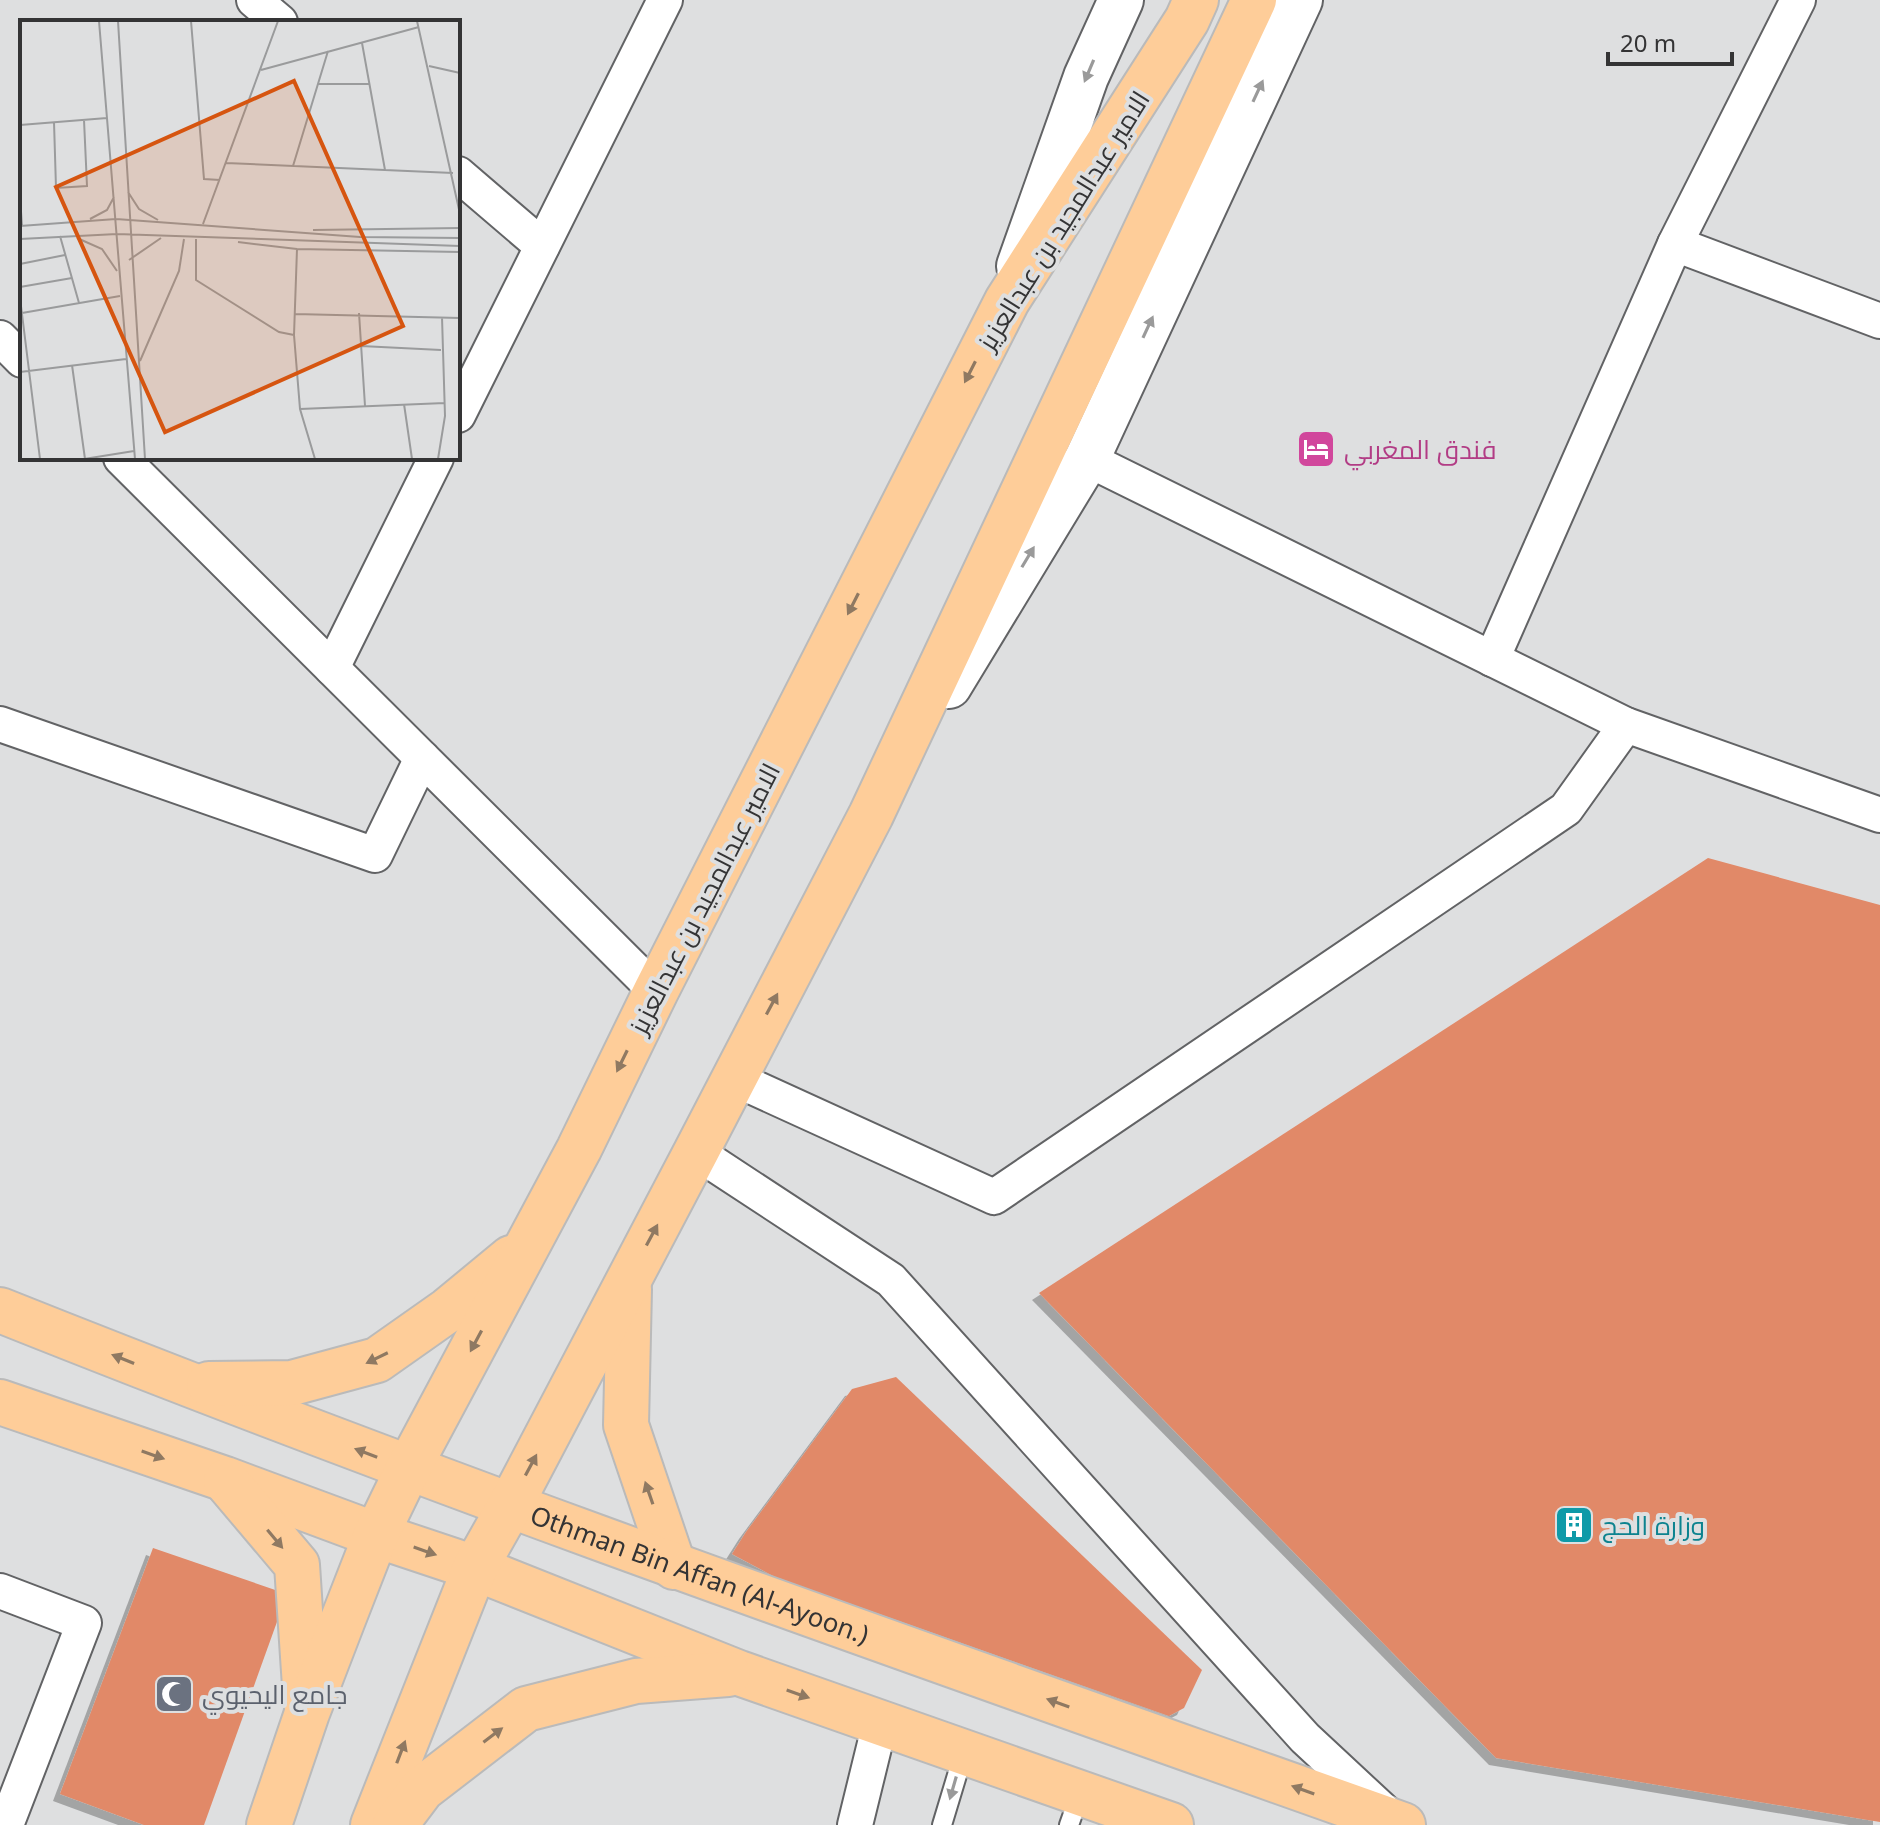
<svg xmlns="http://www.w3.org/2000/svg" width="1880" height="1825" viewBox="0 0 1880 1825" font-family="'Noto Sans',Cairo,sans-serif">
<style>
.building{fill:#e18968;filter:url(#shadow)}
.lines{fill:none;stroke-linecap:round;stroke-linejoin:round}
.lane-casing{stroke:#626365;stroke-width:22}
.street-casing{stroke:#626365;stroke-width:38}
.secondary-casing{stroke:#626365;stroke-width:48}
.primary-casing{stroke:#bababa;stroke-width:48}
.lane{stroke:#fff;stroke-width:18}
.street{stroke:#fff;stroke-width:34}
.secondary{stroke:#fff;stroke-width:44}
.primary{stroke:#fecd99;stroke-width:44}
.oneway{fill:#9a9a9a}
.oneway2{fill:#8f7962}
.labels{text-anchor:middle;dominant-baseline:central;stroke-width:8;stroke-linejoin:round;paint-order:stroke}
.street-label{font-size:26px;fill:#343435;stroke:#dedfe0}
.hotel-label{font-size:26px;fill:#b23c85;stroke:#dedfe0;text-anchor:start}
.culture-label{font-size:26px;fill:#0d838f;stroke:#dedfe0;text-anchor:start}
.worship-label{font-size:26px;fill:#5b616d;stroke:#dedfe0;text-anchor:start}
.inset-road{fill:none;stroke:#9a9b9c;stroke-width:2}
.view{fill:#d65510;fill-opacity:0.15;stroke:#d65510;stroke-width:4}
.inset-edge{fill:none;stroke:#343435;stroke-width:4}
</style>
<defs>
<filter id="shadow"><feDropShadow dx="-7" dy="7" stdDeviation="0" flood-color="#0004"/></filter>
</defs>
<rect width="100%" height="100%" fill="#dedfe0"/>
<!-- building -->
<g class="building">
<polygon points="1708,858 1880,905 1880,1822 1496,1758 1039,1293"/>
<polygon points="896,1377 1202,1670 1184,1708 1169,1716 777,1578 732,1554 746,1532 852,1389"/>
<polygon points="153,1548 287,1594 204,1825 144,1825 60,1794"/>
</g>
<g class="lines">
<defs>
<g id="lane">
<polyline points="942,1825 964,1752"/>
<polyline points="1069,1825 1080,1794"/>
</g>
<g id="street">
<polyline points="254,0 280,22"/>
<polyline points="458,174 542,246"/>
<polyline points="1675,244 1880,321"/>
<polyline points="0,338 22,360"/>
<polyline points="458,415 665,0"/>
<polyline points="121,458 656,991"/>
<polyline points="1087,459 1626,725 1880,815"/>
<polyline points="1492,659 1675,244 1798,0"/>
<polyline points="332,668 436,458"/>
<polyline points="0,724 375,855 422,758"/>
<polyline points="733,1078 994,1197 1566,809 1626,725"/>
<polyline points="696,1152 891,1280 1305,1738 1390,1817"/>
<polyline points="0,1591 84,1623 6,1825"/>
<polyline points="855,1825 880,1723"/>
</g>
<g id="secondary">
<polyline points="1019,266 1086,77 1121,0"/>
<polyline points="949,686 1087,459 1300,0"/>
</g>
<g id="primary">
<polyline points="629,1289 626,1425 674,1567"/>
<path id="s1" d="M 0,1310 C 463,1495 933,1658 1403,1825"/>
<polyline points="209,1384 292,1383 377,1360 448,1310 511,1258"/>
<polyline points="0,1402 225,1479 376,1535 475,1568 739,1673 1171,1825"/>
<polyline points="226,1481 297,1565 306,1702"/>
<polyline points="269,1825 307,1713 342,1622 376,1535 408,1469 579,1149 656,991 1007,301 1187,20 1196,0"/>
<polyline points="373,1825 475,1568 510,1506 696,1152 871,815 1254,0"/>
<polyline points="395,1825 422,1789 526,1709 636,1681 728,1674"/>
</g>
</defs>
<!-- lane casing -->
<use href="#lane" class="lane-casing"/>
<!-- street casing -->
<use href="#street" class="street-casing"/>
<!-- secondary casing -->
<use href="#secondary" class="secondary-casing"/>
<!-- primary casing -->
<use href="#primary" class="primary-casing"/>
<!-- lane -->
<use href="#lane" class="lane"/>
<!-- street -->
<use href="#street" class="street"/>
<!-- secondary -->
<use href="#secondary" class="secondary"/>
<!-- primary -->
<use href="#primary" class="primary"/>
</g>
<!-- one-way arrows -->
<defs><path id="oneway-solid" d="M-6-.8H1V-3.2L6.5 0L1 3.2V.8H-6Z" transform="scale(2)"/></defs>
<g class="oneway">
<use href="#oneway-solid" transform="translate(1089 71) rotate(113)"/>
<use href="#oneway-solid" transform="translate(1258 91) rotate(-65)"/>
<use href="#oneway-solid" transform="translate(1148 327) rotate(-65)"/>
<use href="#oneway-solid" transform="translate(1028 557) rotate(-59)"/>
<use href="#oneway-solid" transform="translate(953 1788) rotate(106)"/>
</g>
<g class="oneway2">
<use href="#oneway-solid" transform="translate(970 372) rotate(117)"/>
<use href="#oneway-solid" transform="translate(853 604) rotate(117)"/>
<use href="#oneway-solid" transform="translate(772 1004) rotate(-62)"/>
<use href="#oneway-solid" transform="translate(622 1061) rotate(116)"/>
<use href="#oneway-solid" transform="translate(652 1235) rotate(-62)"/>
<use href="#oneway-solid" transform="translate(476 1341) rotate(118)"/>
<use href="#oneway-solid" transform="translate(377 1358) rotate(154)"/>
<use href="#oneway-solid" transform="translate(123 1359) rotate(-158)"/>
<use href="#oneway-solid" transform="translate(366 1453) rotate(-159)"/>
<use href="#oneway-solid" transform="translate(153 1455) rotate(19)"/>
<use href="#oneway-solid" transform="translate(531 1465) rotate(-62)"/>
<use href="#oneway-solid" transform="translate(649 1493) rotate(-109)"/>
<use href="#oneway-solid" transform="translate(275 1539) rotate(50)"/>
<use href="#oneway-solid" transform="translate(425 1551) rotate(19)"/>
<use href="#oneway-solid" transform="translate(798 1694) rotate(19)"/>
<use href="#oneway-solid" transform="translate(1058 1703) rotate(-160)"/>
<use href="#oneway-solid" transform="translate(493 1735) rotate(-37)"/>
<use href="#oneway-solid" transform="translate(401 1752) rotate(-69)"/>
<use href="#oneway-solid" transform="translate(1303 1790) rotate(-160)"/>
</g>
<!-- icons -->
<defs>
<symbol id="hotel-square" viewBox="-11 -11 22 22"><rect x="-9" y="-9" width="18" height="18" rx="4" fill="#d1479c" stroke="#dedfe0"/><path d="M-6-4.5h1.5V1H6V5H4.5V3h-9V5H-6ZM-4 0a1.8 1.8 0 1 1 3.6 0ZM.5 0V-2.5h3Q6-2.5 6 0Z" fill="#fff"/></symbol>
<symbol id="building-square" viewBox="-11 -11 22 22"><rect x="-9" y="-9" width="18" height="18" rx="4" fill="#0f9aa8" stroke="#dedfe0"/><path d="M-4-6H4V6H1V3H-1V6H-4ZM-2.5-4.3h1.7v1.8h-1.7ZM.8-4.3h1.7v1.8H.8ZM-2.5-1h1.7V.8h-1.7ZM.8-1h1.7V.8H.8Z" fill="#fff"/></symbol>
<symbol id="mosque-square" viewBox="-11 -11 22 22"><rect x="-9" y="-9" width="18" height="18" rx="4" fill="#6b7280" stroke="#dedfe0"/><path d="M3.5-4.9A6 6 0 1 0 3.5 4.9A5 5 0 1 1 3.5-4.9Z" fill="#fff"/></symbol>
</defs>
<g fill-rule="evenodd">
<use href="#hotel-square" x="1294" y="427" width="44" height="44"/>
<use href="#building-square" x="1552" y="1503" width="44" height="44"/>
<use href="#mosque-square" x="152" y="1672" width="44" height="44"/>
</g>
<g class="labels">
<!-- street labels -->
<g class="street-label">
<text transform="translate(1063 220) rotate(-58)">الامير عبدالمجيد بن عبدالعزيز</text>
<text transform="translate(704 898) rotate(-63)">الامير عبدالمجيد بن عبدالعزيز</text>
<text stroke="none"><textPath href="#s1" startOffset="748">Othman Bin Affan (Al-Ayoon.)</textPath></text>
</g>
<!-- hotel labels -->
<g class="hotel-label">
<text x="1344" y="449">فندق المغربي</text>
</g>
<!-- culture labels -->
<g class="culture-label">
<text x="1602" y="1525">وزارة الحج</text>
</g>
<!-- worship labels -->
<g class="worship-label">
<text x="202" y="1694">جامع اليحيوي</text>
</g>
</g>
<!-- overview -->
<g transform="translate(20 20)">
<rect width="440" height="440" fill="#dedfe0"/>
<path class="inset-road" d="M 79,1 L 115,439M 98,1 L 125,439M 171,1 L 184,159 L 200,160M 397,1 L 440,194M 342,23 L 365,150M 409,46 L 440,53M 241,50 L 399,7M 298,64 L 350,64M 34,102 L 36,168 L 67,166 L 64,100M 0,105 L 87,98M 206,143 L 433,153M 273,146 L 308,31M 108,172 L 119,189 L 138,200M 0,177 L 2,206M 70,199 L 87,190 L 94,177M 183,204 L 258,1M 0,206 L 96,199 L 340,217 L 440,218M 293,210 L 440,208M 40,216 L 59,283M 57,218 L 82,229 L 97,251M 0,219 L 97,214 L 440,226M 176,219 L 176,260 L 259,312 L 274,315M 218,222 L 277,229 L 440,232M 277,229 L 274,315 L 280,389 L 295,439M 109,240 L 141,218M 0,244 L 45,235M 0,267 L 52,258M 0,278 L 20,439M 2,293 L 100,276M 339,293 L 345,386M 275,294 L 440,298M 341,326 L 421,330M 120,341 L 159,251 L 164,219M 52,345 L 65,439M 0,352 L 106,339M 384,384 L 392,439M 280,389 L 425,383M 64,439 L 114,431M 418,439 L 425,396 L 422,297"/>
<path class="view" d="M 274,61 L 383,306 L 145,412 L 36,167 Z"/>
<rect width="440" height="440" class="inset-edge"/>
</g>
<!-- scale -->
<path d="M1608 52v12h124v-12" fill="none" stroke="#343435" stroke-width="4"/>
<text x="1620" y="52" font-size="24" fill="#343435" stroke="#dedfe0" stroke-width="6" paint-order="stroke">20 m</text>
</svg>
